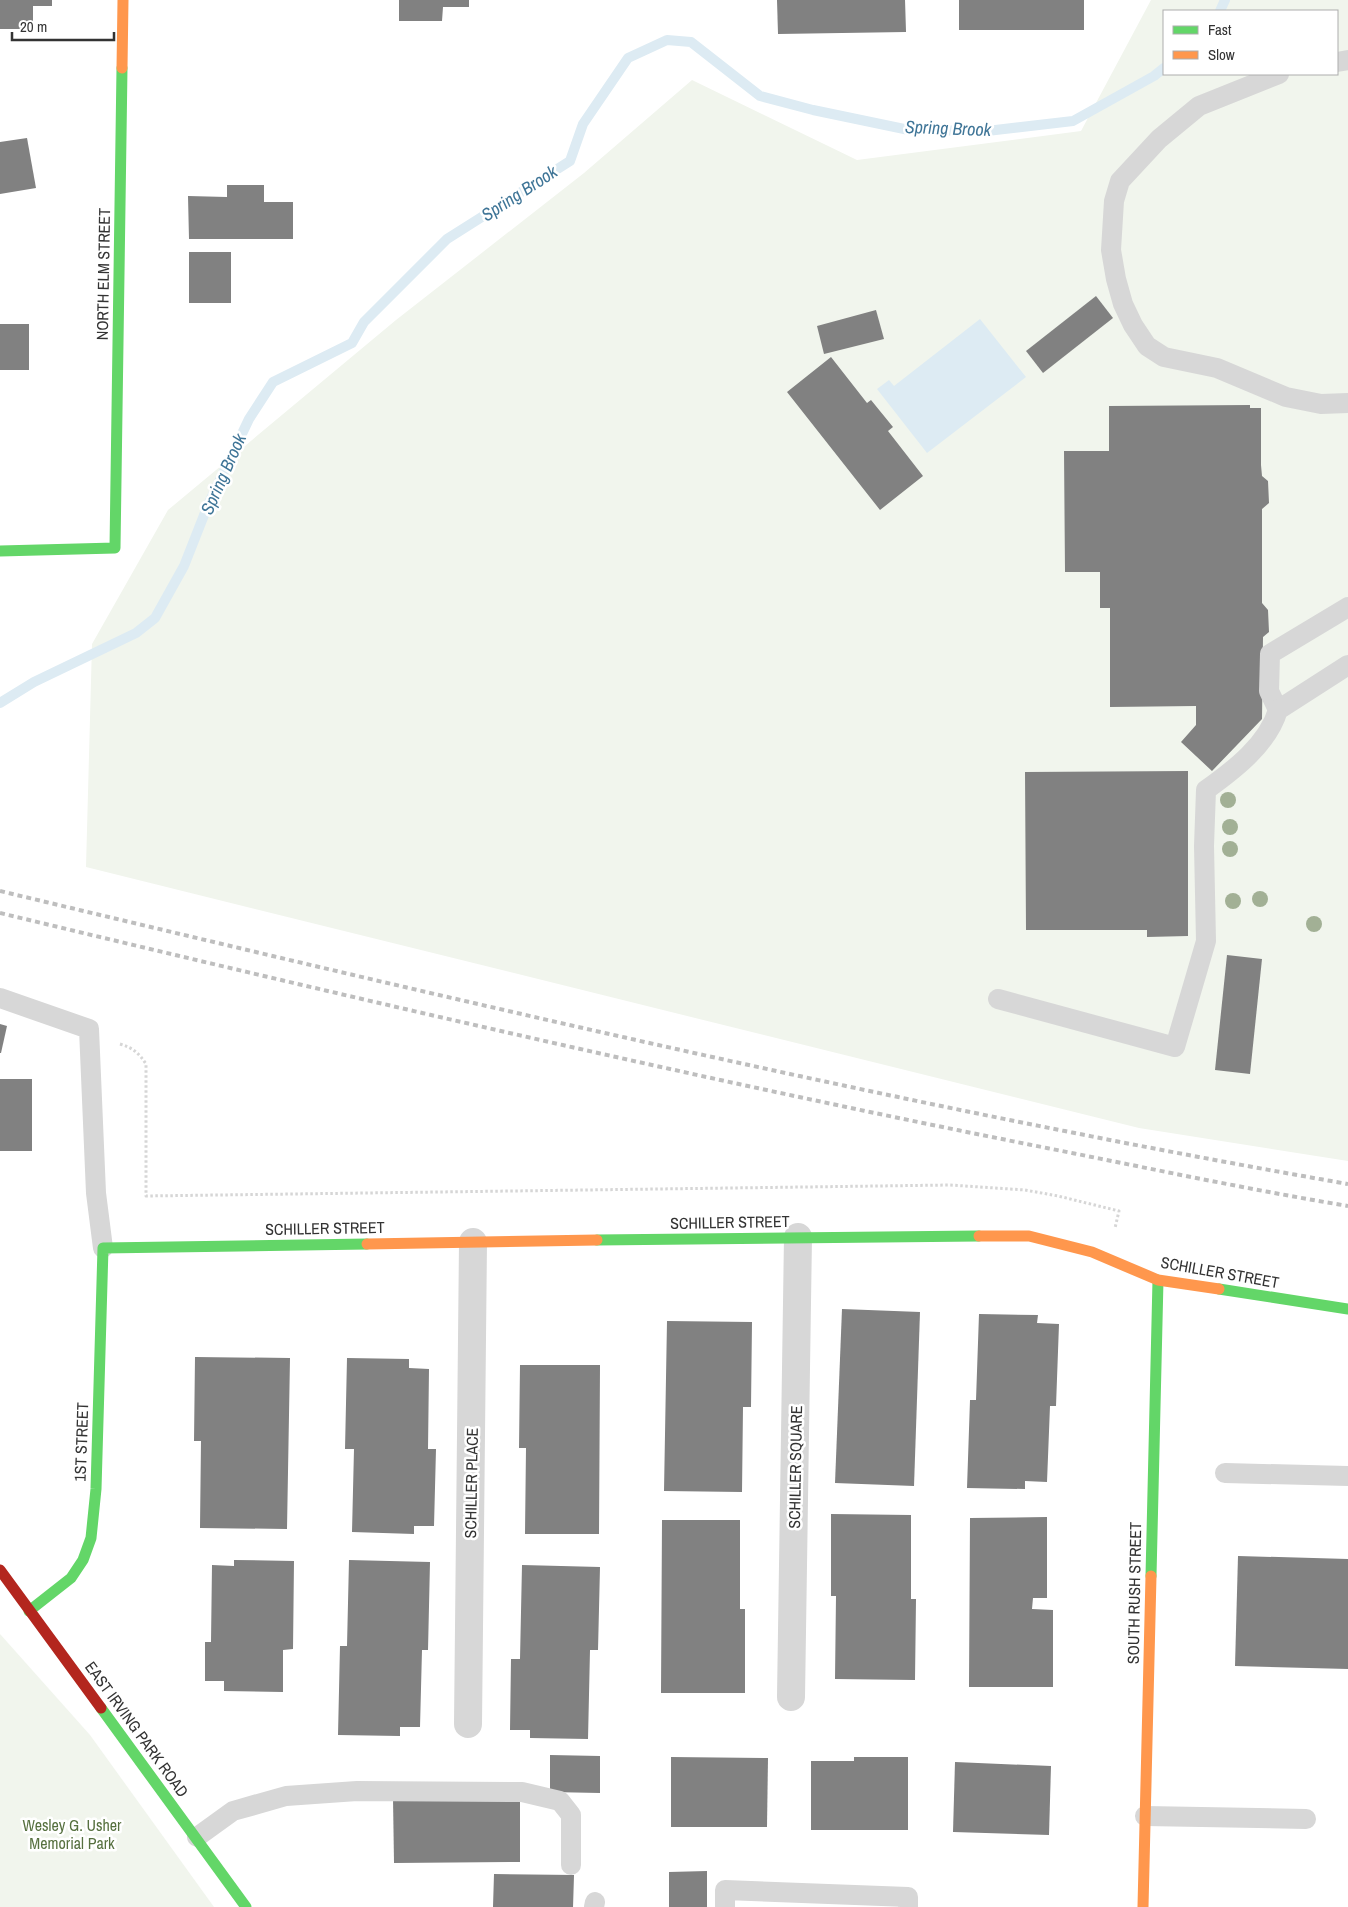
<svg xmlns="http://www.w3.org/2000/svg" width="1348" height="1907" viewBox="0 0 1348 1907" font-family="'Archivo Narrow',sans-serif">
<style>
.green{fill:#f1f5ed;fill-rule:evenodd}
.water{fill:#ddebf3}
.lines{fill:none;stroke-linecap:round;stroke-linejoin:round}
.stream{stroke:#ddebf3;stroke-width:10}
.building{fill:#818181}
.path{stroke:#d6d6d6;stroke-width:3;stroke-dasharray:2.5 2.5;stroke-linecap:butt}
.lane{stroke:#d7d7d7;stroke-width:20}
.street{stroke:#d7d7d7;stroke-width:28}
.fast{stroke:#63d668;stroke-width:11}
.slow{stroke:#ff974d;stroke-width:11}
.jam{stroke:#b3261e;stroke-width:11}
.rail{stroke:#bebebe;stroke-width:4;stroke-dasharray:5 4;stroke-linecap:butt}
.tree{fill:#a2b095}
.labels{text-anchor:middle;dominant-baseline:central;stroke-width:5;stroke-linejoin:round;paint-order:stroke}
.street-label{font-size:16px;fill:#333;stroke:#fff}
.park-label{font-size:16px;fill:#56703f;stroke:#fff}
.water-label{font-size:18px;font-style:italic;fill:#3f7597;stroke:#fff}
</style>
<rect width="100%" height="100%" fill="#fff"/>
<!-- green -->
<g class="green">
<path d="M 1151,0 L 1348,0 L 1348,1161 L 1139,1128 L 86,867 L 92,644 L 168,510 L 396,320 L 584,173 L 692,80 L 857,160 L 1081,131 ZM 1164,11 L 1337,11 L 1337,74 L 1164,74 Z"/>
<polygon points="0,1634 90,1735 214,1907 0,1907"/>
</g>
<!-- water -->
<polygon class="water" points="980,319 1026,377 927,453 877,389 889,380 894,386"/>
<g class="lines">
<!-- stream -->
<g class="stream">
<polyline points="1220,11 1225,0"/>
<polyline points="0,703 34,682 136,633 155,618 184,566 208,505 249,419 273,382 352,343 364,322 447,239 570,161 583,124 628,58 667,40 691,42 760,96 813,110 909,130 987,131 1073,121 1154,76 1164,68"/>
</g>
</g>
<!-- building -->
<g class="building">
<polygon points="0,0 52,0 52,6 33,6 33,29 0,29"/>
<polygon points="399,0 469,0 469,7 443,7 442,21 399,21"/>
<polygon points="777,0 905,0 906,32 778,34"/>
<rect x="959" y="0" width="125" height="30"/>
<polygon points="27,138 36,188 0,194 0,142"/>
<polygon points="227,185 264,185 264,202 293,202 293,239 189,239 188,196 227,197"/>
<rect x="189" y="252" width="42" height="51"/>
<polygon points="1096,296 1113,318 1043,373 1026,351"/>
<polygon points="876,310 884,339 824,354 817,326"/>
<rect x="0" y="324" width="29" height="46"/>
<polygon points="831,357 867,403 871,400 893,427 888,431 923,476 880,510 787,392"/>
<polygon points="1250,405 1250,408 1261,408 1261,465 1262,476 1268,481 1269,503 1262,509 1262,603 1268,610 1269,632 1263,637 1262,719 1212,771 1181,742 1196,725 1196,706 1110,707 1110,608 1100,608 1100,572 1065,572 1064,451 1109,451 1109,406"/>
<polygon points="1188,771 1188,936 1147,937 1147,930 1026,930 1025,772"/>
<polygon points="1227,955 1262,959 1250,1074 1215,1070"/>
<polygon points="0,1024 7,1026 1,1053 0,1053"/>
<rect x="0" y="1079" width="32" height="72"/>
<polygon points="842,1309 920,1312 914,1486 835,1483"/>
<polygon points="979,1314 1038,1315 1037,1323 1059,1324 1056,1406 1050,1406 1047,1482 1025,1481 1025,1489 967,1488 970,1400 976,1400"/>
<polygon points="667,1321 752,1322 751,1407 743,1407 742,1492 664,1491"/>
<polygon points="195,1357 290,1358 287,1529 200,1528 201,1441 194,1441"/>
<polygon points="347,1358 409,1359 409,1368 429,1369 428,1449 436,1449 434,1526 414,1526 414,1534 352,1532 354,1449 345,1449"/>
<polygon points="520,1365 600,1365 599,1534 525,1534 526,1448 519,1448"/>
<polygon points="831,1514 911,1515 911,1599 916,1599 915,1680 835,1679 836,1596 831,1596"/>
<polygon points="1047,1517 1047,1598 1033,1598 1032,1609 1053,1610 1053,1687 969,1687 970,1518"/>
<polygon points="662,1520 740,1520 740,1609 745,1609 745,1693 661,1693"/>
<polygon points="1238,1556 1348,1559 1348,1669 1235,1666"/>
<polygon points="234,1560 294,1561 293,1649 283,1650 283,1692 224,1691 224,1681 205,1681 205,1642 211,1642 212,1565 234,1566"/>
<polygon points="349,1560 430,1562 428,1650 422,1650 420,1727 400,1727 400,1736 338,1735 340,1646 347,1646"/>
<polygon points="522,1565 600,1567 598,1650 590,1650 588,1739 530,1738 530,1730 510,1730 511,1659 520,1659"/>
<polygon points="550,1755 600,1756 600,1793 550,1792"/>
<polygon points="671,1757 768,1758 767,1827 671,1827"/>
<polygon points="854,1757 908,1757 908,1830 811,1830 811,1761 854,1761"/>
<polygon points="955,1762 1051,1766 1049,1835 953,1832"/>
<polygon points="393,1799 520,1799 520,1862 394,1863"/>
<polygon points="707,1871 707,1907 669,1907 669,1872"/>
<polygon points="494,1874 574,1875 573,1907 493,1907"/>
</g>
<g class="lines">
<!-- path -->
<path class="path" d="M 120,1044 C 133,1048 139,1053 146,1064 L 146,1196 L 950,1185 L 1025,1190 L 1058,1196 L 1119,1211 L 1115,1228"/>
<!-- lane -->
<g class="lane">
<polyline points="1337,62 1348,60"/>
<polyline points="1279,74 1199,106 1159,139 1120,181 1114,201 1111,250 1116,279 1123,304 1133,325 1147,346 1164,357 1217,368 1286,397 1321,404 1348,403"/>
<polyline points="1278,710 1269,691 1270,654 1348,607"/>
<polyline points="0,998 89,1029 96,1193 103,1248"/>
<path d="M 998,999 L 1175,1047 L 1206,941 L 1204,846 L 1206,790 C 1234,770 1268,744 1278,710 L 1348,665"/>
<polyline points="1225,1473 1348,1476"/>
<polyline points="1145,1816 1306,1819"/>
<polyline points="197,1837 233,1811 286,1796 357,1791 522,1792 560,1801 571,1815 571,1865"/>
<polyline points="594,1907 595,1902"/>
<polyline points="725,1907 725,1890 908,1897 908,1907"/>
</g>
<!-- street -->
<g class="street">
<polyline points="791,1697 798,1237"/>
<polyline points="468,1724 473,1242"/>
</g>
<!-- fast -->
<g class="fast">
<polyline points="0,551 115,548 122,68"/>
<polyline points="597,1240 979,1236"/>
<polyline points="1219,1289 1348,1309"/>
<polyline points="1151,1576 1158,1280"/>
<polyline points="29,1611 71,1578 83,1560 91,1538 96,1489 103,1248 367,1244"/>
<polyline points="101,1708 246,1907"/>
</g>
<!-- slow -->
<g class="slow">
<polyline points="122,68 123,0"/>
<polyline points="979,1236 1029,1236 1092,1252 1158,1280 1219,1289"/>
<polyline points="367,1244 597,1240"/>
<polyline points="1143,1907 1151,1576"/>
</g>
<!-- jam -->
<polyline class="jam" points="0,1570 101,1708"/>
<!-- rail -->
<g class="rail">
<path d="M 0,891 C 447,998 895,1105 1348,1184"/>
<path d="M 0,913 C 353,998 706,1081 1062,1151 C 1157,1170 1252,1190 1348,1206"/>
</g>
</g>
<!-- trees -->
<g class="tree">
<circle cx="1228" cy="800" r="8"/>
<circle cx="1230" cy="827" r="8"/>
<circle cx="1230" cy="849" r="8"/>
<circle cx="1260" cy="899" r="8"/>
<circle cx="1233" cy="901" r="8"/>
<circle cx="1314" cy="924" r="8"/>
</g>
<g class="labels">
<!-- street labels -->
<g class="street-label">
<text transform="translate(103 274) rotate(-89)">NORTH ELM STREET</text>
<text transform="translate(730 1222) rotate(-1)">SCHILLER STREET</text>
<text transform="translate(325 1228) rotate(-1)">SCHILLER STREET</text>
<text transform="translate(1220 1272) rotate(10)">SCHILLER STREET</text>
<text transform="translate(81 1442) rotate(-88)">1ST STREET</text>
<text transform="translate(795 1467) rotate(-89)">SCHILLER SQUARE</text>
<text transform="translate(471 1483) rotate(-89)">SCHILLER PLACE</text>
<text transform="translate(1134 1593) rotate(-89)">SOUTH RUSH STREET</text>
<text transform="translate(137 1729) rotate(54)">EAST IRVING PARK ROAD</text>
</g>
<!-- park labels -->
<g class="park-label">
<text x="72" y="1825">Wesley G. Usher<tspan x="72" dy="18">Memorial Park</tspan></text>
</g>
<!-- water labels -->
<g class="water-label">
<text transform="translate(948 128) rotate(2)">Spring Brook</text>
<text transform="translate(519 193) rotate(-33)">Spring Brook</text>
<text transform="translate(223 474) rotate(-66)">Spring Brook</text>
</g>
</g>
<!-- legend -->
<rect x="1163" y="10" width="175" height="65" fill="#ffffff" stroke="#adadad"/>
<rect x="1173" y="26" width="25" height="8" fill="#63d668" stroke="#adadad"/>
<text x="1208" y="35" font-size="15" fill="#333333">Fast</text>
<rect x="1173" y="51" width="25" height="8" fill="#ff974d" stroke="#adadad"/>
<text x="1208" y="60" font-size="15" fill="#333333">Slow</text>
<!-- scale -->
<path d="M12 32v8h102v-8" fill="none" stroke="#333333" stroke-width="2.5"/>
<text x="20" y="32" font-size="15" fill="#333333" stroke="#ffffff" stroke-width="4" paint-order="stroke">20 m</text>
</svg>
